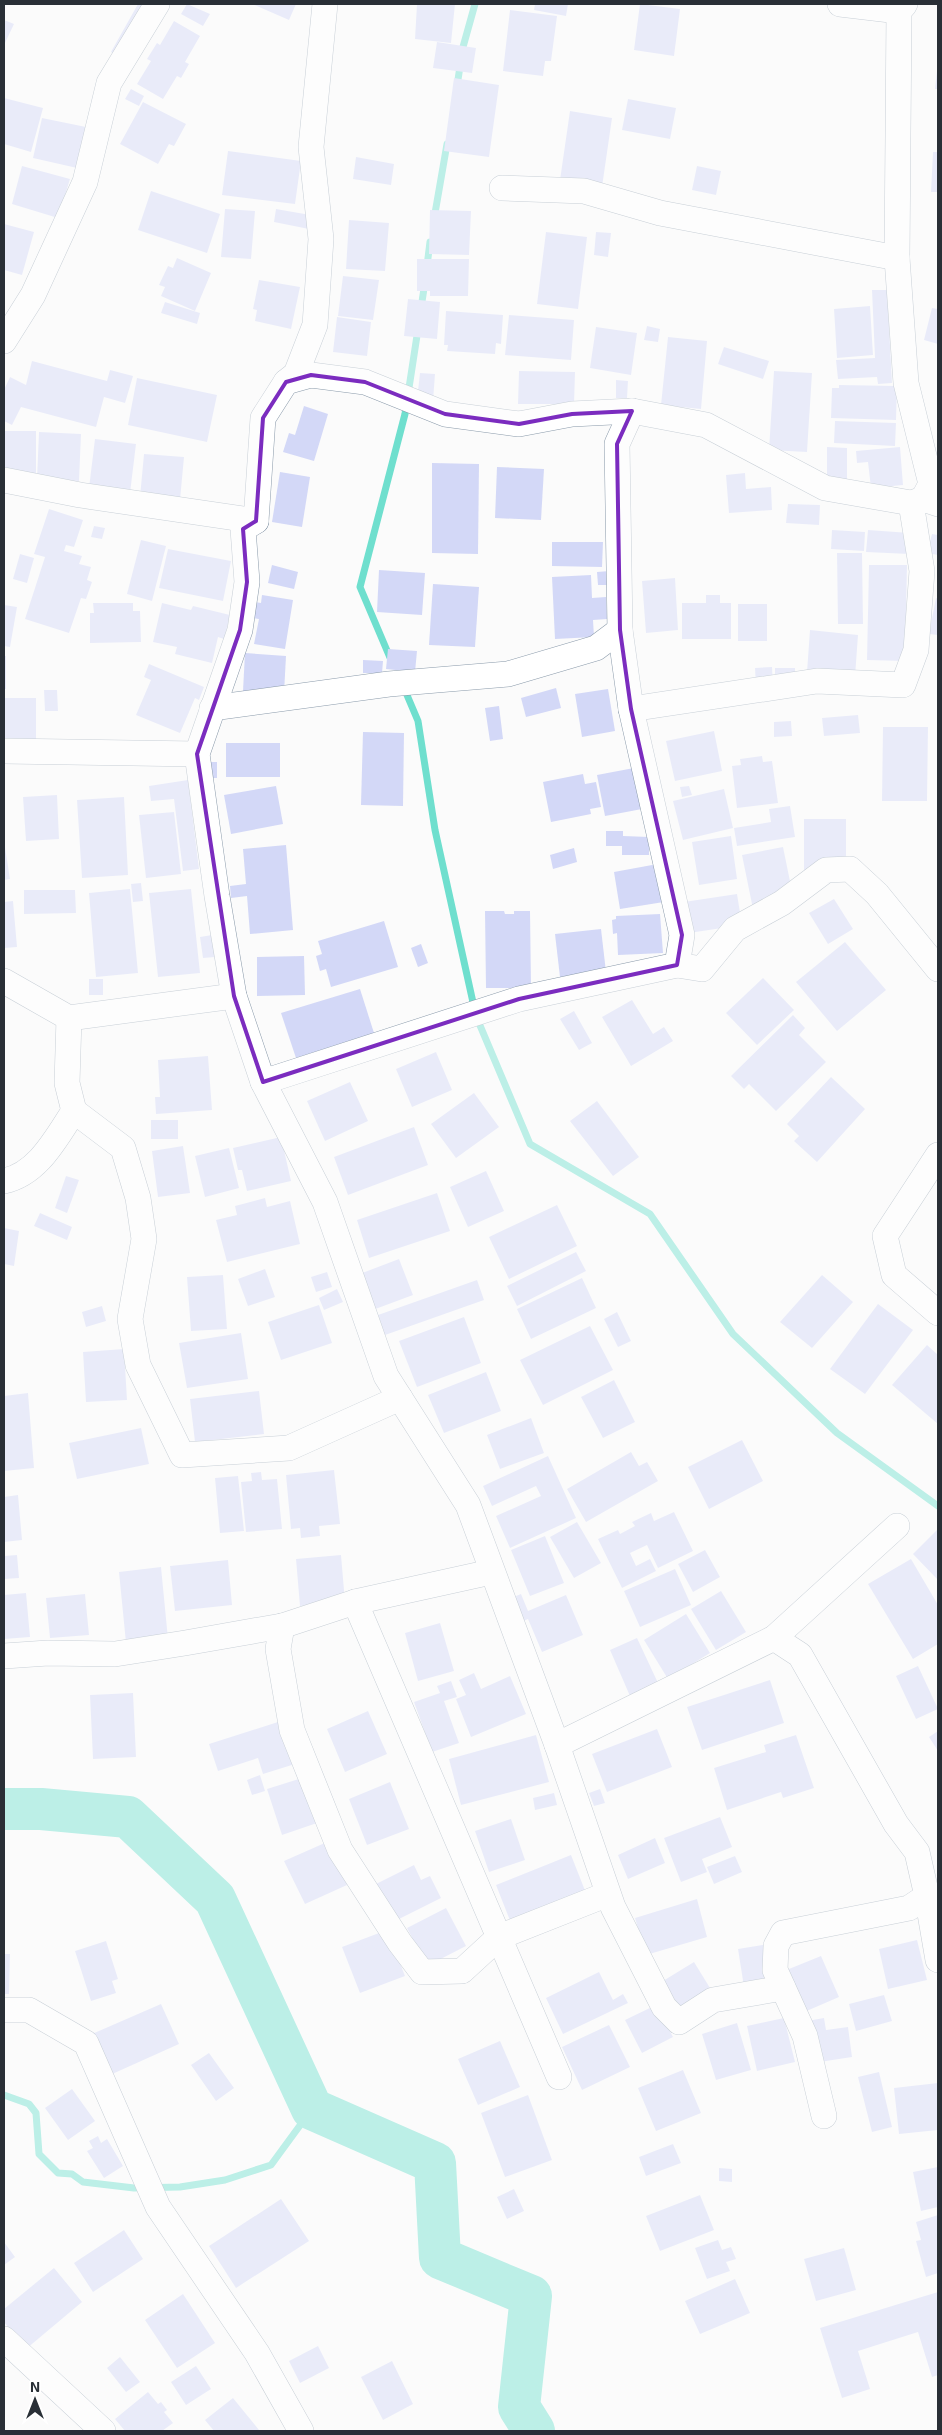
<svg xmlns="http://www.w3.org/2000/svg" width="942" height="2435" viewBox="0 0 942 2435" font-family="'Exo 2',sans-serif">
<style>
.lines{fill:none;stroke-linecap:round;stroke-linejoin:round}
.stream{stroke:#6fdfce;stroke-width:7}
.river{stroke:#6fdfce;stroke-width:42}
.building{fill:#d3d8f7}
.minor-casing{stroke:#8b9bab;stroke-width:26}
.minor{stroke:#fff;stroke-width:25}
.marked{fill:none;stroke:#7b2cbf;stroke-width:4;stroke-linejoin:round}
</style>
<rect width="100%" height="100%" fill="#fbfbfb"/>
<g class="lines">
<!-- stream -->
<g class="stream">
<polyline points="457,86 463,47 475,4"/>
<polyline points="434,219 447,144"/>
<polyline points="427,266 430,242"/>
<polyline points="421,308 425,282"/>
<polyline points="391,660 360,587 405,414 418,329"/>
<polyline points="404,688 418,721 435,830 476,1016 530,1144 650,1214 733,1334 837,1433 938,1506"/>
<polyline points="4,2095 29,2104 36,2113 39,2154 58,2173 72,2174 83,2182 134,2188 180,2187 225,2180 271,2165 312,2109"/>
</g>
<!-- river -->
<polyline class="river" points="4,1809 41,1809 128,1817 215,1899 312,2109 435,2163 440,2258 531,2296 519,2407 534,2431"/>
</g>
<!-- building -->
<g class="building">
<polygon points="138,4 143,4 127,61 111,52"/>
<polygon points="187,4 210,14 203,26 181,14"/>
<polygon points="252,4 296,4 289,20"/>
<polygon points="417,4 455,4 451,43 415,39"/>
<polygon points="535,4 568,4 566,16 534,10"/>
<polygon points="640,4 680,9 674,56 634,50"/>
<polygon points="510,10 557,16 551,61 545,61 543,76 503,71"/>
<polygon points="4,20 14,24 4,45"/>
<polygon points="174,21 200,36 185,62 189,64 181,78 177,76 163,99 137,84 151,61 147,59 157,43 160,45"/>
<polygon points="437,42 476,48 472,73 433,68"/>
<polygon points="937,71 938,72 938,89 935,89"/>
<polygon points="454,78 499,85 489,157 444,151"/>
<polygon points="131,89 144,96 139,106 125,99"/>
<polygon points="4,98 43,108 31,152 4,144"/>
<polygon points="628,99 676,108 670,139 622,130"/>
<polygon points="143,102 186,124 174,146 169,144 158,164 120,144"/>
<polygon points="570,111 612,118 602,187 560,180"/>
<polygon points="42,118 86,127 77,168 33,158"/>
<polygon points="228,151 301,161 295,204 222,195"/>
<polygon points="933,152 938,152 938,192 931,192"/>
<polygon points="356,157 394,164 391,185 353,179"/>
<polygon points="22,166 70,179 58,218 12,204"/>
<polygon points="697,166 721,171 716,195 692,190"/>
<polygon points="151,191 220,214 207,253 138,230"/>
<polygon points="225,209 255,211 251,259 221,257"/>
<polygon points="276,209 316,216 314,230 274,222"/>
<polygon points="430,210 471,211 469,255 429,254"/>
<polygon points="349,220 389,223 385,271 346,269"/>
<polygon points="4,224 34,232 22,275 4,270"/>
<polygon points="546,232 587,237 578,309 537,304"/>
<polygon points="596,232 611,233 608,257 594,255"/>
<polygon points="177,258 211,273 195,311 161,296 165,287 159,285 168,266 173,268"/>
<polygon points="417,259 469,259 468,296 430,296 430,291 417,291"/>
<polygon points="343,276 379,280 373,320 338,316"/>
<polygon points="259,280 300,287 291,329 255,321 257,310 253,309"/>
<polygon points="872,290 887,290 892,383 878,384 877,377 838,379 836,360 875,358"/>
<polygon points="408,299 440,302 437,339 404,336"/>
<polygon points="165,302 200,313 197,324 161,313"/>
<polygon points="870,306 873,355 837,358 834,309"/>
<polygon points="932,308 938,309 938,344 924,340"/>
<polygon points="446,311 503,315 501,344 496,343 495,354 447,351 448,345 444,345"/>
<polygon points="509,315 574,320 571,360 505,355"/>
<polygon points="337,317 371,322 367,356 333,352"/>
<polygon points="647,326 660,329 658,342 644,340"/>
<polygon points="596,327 637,333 631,375 590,368"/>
<polygon points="668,337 707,341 701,409 661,405"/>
<polygon points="724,347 769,361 763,379 718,364"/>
<polygon points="32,361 107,381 110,370 133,376 125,403 104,397 96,427 21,407 12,425 4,421 4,390 10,377 26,385"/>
<polygon points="519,371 575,372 574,404 518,404"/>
<polygon points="774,371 812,373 807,452 769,450"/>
<polygon points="420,373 435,374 433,401 417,400"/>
<polygon points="137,378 217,395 207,442 128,425"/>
<polygon points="616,380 628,381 627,398 616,398"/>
<polygon points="839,385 897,386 896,420 831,418 832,388 839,388"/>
<polygon points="304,406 328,414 314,461 283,452 289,433 295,435"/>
<polygon points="835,421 896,423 895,446 834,443"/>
<rect x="4" y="431" width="32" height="45"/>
<polygon points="39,432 81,434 79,481 37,479"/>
<polygon points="95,439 136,444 130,493 89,488"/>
<polygon points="827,447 847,448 847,482 827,482"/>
<polygon points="900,447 903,485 871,488 868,462 857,463 856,451"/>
<polygon points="144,454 184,457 180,500 140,497"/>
<polygon points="432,463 479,464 478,554 432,553"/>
<polygon points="497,467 544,469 541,520 495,518"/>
<polygon points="280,472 310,477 302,527 272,522"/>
<polygon points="745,473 746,489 771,487 772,510 729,513 726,475"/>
<polygon points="788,504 820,505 819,525 786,523"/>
<polygon points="49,509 83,520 74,547 66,545 64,551 82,556 79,564 91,567 87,580 92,582 86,599 81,598 69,633 25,619 45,557 34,554"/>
<polygon points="94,526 105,528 102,539 91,537"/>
<polygon points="832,530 865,532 864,551 831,549"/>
<polygon points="868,530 910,533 909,554 866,552"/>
<polygon points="932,534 938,535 938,555 927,553"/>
<polygon points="141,540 166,546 152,601 127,594"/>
<polygon points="552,542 603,542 602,567 552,566"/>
<polygon points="168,549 231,561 223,601 159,588"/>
<polygon points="837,553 862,553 863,624 838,624"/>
<polygon points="20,554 34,558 27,583 13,579"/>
<polygon points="272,565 298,572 294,589 268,583"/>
<polygon points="869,565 907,565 905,661 867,660"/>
<polygon points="379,570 425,573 422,615 377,612"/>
<polygon points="610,571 610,585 598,585 597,572"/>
<polygon points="591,575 592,598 606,597 607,619 593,620 594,637 555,639 552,577"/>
<polygon points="675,578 678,630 646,633 642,581"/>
<polygon points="433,584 479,587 475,647 429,645"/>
<polygon points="262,595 293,600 285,649 254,644 259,619 252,618 255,602 261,603"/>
<polygon points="706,595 720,595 720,603 731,603 731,639 682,639 682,603 706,603"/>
<polygon points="936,598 938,599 938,635 929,634"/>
<polygon points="93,603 133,603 133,611 140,611 141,642 90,643 90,613 94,613"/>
<polygon points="162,603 191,610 193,606 230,615 224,639 218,637 212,663 175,654 177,647 153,642"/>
<rect x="738" y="604" width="29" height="37"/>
<polygon points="4,605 17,607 10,647 4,646"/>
<polygon points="810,630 858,635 855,677 807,672"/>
<polygon points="388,649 417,651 415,672 386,669"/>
<polygon points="245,653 286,656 284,693 243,691"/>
<rect x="4" y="656" width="2" height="33"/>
<polygon points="363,660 383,661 382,673 363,673"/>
<polygon points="149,664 204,687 199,700 195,698 180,733 136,715 151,680 144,677"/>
<polygon points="772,667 773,686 756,687 755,668"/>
<polygon points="775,668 795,668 795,688 775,687"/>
<polygon points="556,688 561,708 526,717 521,698"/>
<polygon points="608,689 615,731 582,737 575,694"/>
<polygon points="44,690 57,690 58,711 45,711"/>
<polygon points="4,698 36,698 36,741 4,740"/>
<polygon points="499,706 503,739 490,741 485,708"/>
<polygon points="858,715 860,733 824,736 822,718"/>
<polygon points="791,721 792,736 774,737 774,722"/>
<polygon points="883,727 928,727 927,801 882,801"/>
<polygon points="714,731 722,771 675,781 666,741"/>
<polygon points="363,732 404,733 403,806 361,805"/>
<rect x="226" y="743" width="54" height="34"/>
<polygon points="762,756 763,762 772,761 778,803 737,808 732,766 741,765 740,759"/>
<rect x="206" y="762" width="11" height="16"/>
<polygon points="634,768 642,809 605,816 597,775"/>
<polygon points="583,774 585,784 596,782 601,807 590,809 591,814 551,822 543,782"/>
<polygon points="188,780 199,869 183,871 174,799 151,801 149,786"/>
<polygon points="276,786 283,824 231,834 224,795"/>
<polygon points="689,786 692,795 682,797 680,787"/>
<polygon points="724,789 733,828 683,840 673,801"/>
<polygon points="57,795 59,839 26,841 23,797"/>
<polygon points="124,797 128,875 82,878 77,800"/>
<polygon points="790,806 795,837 737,846 734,828 771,822 769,809"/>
<polygon points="174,812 181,874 146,878 139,815"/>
<rect x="804" y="819" width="42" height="58"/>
<polygon points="606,831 623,831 623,836 649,837 649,855 622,855 622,846 606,846"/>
<polygon points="731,836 737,879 699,885 692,842"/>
<polygon points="4,841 10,879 4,880"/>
<polygon points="286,845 293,930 250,934 247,896 231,898 230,886 246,884 243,849"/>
<polygon points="783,847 792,891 753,909 742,855"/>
<polygon points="574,848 577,862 553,869 550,855"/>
<polygon points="663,863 670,901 620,909 614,872"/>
<polygon points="141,883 143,901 133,902 131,884"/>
<polygon points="130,889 138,973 96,977 89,893"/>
<polygon points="191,889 200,973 158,977 149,893"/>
<polygon points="24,890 75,890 76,913 24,914"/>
<polygon points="737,894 742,925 689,933 684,902"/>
<polygon points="834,899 853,929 828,944 809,913"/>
<polygon points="13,901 17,947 4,948 4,902"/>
<polygon points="485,911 504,911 505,914 514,914 514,911 530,911 531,988 486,988"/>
<polygon points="660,914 663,953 618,955 617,933 613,934 612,920 616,919 616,916"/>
<polygon points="384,921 398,967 331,987 326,969 320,971 316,956 322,954 318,941"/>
<polygon points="601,929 606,972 560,977 555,934"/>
<polygon points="212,935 215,957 203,958 200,937"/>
<polygon points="845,942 886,990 837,1031 796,982"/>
<polygon points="421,944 428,963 418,967 411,948"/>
<polygon points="304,956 305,995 257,996 257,957"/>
<polygon points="763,978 794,1010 757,1045 726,1013"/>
<rect x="89" y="979" width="14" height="16"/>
<polygon points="360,989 374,1033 296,1058 281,1013"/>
<polygon points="632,1000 653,1034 664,1027 673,1041 631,1066 602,1017"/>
<polygon points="574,1011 592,1043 579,1050 560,1019"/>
<polygon points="793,1015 805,1028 799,1035 826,1062 776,1111 749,1084 744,1089 731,1076"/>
<polygon points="436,1052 452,1090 412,1107 396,1069"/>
<polygon points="208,1056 212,1110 156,1114 155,1097 160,1097 158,1060"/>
<polygon points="831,1077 865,1109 817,1162 794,1141 799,1136 787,1124"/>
<polygon points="350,1082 368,1121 325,1141 307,1101"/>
<polygon points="474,1093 499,1127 456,1158 431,1124"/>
<polygon points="597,1101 639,1157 613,1176 570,1121"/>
<rect x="151" y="1120" width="27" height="19"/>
<polygon points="414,1127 428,1165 348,1195 334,1157"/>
<polygon points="281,1137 291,1181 247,1191 242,1170 238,1170 233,1148"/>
<polygon points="183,1146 190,1193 158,1197 152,1151"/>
<polygon points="229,1148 239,1188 205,1197 195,1156"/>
<polygon points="486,1171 504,1211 468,1227 450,1187"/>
<polygon points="66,1176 79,1180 67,1213 55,1208"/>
<polygon points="437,1193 450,1231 369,1258 357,1220"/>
<polygon points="265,1198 267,1207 290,1201 300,1244 227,1262 216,1220 237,1215 235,1206"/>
<polygon points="557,1205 577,1246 509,1279 489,1237"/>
<polygon points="40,1213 72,1227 67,1240 34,1226"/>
<polygon points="4,1228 19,1231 14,1266 4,1264"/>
<polygon points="576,1252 586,1271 517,1306 507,1286"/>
<polygon points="399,1259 413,1295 370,1311 357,1275"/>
<polygon points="265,1269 275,1297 248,1306 238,1279"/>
<polygon points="327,1272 332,1287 316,1292 311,1277"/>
<polygon points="223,1275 227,1329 191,1331 187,1277"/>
<polygon points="822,1275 853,1302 812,1348 780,1322"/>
<polygon points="582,1278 596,1308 531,1339 517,1309"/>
<polygon points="477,1280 484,1300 385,1335 378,1315"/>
<polygon points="337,1289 343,1302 324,1310 319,1298"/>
<polygon points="878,1304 913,1330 865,1394 830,1369"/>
<polygon points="319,1305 332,1343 281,1360 268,1322"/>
<polygon points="102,1306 106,1321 86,1327 82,1312"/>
<polygon points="617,1312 631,1341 618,1347 604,1319"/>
<polygon points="464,1317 481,1363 417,1387 399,1341"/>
<polygon points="590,1326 613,1370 543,1405 520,1360"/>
<polygon points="241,1333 248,1379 187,1388 179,1343"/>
<polygon points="927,1345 938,1355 938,1424 892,1385"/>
<polygon points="124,1349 127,1400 86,1402 83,1352"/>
<polygon points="486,1372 501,1411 444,1433 428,1395"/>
<polygon points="614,1380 635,1422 603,1438 581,1397"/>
<polygon points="259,1391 264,1434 195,1442 190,1399"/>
<polygon points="28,1393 34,1468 4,1471 4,1396"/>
<polygon points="531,1418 544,1453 500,1469 487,1435"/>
<polygon points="141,1428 149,1464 77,1479 69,1443"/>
<polygon points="742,1440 763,1481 709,1509 688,1467"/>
<polygon points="631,1452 639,1466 647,1462 658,1481 586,1522 567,1489"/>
<polygon points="548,1456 576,1518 510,1548 496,1516 541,1496 536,1486 492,1506 483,1486"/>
<polygon points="334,1470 340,1524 319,1526 320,1536 301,1538 300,1528 291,1529 286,1475"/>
<polygon points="261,1472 262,1480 277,1479 282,1529 246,1532 241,1482 252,1481 251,1473"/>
<polygon points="238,1476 244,1531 220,1533 215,1478"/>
<polygon points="18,1495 22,1540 4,1542 4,1497"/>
<polygon points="674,1512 693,1551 658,1568 647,1545 630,1553 636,1566 650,1559 656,1571 622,1588 598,1539 618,1530 620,1534 635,1526 632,1522 651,1513 654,1521"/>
<polygon points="577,1522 601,1563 574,1578 550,1537"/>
<polygon points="938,1529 938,1580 913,1554"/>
<polygon points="545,1536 564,1583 530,1596 511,1550"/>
<polygon points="705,1550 720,1577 693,1592 678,1564"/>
<polygon points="17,1555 19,1578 4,1579 4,1556"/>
<polygon points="341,1555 345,1602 300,1606 296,1559"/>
<polygon points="911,1559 938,1605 938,1644 913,1659 868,1584"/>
<polygon points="228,1560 232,1605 175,1611 170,1566"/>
<polygon points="161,1567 168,1639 126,1643 119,1572"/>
<polygon points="675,1569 691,1605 640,1627 624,1591"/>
<polygon points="721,1591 746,1632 716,1650 691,1609"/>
<polygon points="26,1593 30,1637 4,1639 4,1595"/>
<polygon points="85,1594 89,1635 50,1638 46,1598"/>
<polygon points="521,1594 528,1611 566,1595 583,1635 542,1652 528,1619 516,1624 506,1600"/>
<polygon points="686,1614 710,1653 668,1679 644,1640"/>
<polygon points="440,1623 454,1671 418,1681 405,1633"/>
<polygon points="637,1638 658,1683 630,1696 610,1650"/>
<polygon points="918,1666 938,1709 916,1719 896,1676"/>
<polygon points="474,1673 481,1689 510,1676 526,1714 471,1737 456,1699 466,1695 459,1680"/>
<polygon points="770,1680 784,1723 702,1750 687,1707"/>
<polygon points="451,1681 457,1697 444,1701 459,1743 432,1752 414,1702 440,1693 437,1686"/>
<polygon points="133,1693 136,1757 93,1759 90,1695"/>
<polygon points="368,1711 387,1754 345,1772 327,1729"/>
<polygon points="281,1721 295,1764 263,1774 258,1758 218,1771 209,1744"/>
<polygon points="657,1729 672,1767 607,1792 592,1754"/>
<polygon points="938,1731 938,1751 929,1737"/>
<polygon points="536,1735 549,1782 461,1805 449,1759"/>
<polygon points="796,1735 814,1788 783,1798 781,1792 727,1810 714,1768 766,1752 764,1745"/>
<polygon points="260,1775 265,1791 252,1795 247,1780"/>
<polygon points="302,1778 317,1823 282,1835 267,1789"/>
<polygon points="390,1782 409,1829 367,1845 349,1799"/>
<polygon points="600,1789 605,1803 594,1806 589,1793"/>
<polygon points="554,1793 557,1805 535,1810 533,1798"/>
<polygon points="720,1817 732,1847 702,1859 707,1872 681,1882 664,1838"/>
<polygon points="511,1819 525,1860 489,1872 475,1831"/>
<polygon points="655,1838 665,1863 628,1879 618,1855"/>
<polygon points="327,1842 347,1885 305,1904 284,1861"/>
<polygon points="571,1855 586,1893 511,1923 496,1885"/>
<polygon points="735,1856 742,1872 714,1884 707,1867"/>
<polygon points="414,1865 421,1880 430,1876 441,1898 395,1921 376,1884"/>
<polygon points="697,1899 707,1937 646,1955 635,1918"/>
<polygon points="446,1908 466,1946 427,1966 407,1928"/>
<polygon points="387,1930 405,1976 360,1993 342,1947"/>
<polygon points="917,1940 927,1980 888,1989 879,1949"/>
<polygon points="106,1941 118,1979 112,1981 116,1993 91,2001 75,1951"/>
<polygon points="768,1944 774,1982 744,1987 738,1949"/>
<polygon points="4,1954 10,1954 9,1994 4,1994"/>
<polygon points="821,1956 839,1997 802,2013 784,1971"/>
<polygon points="694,1962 710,1988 679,2007 663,1981"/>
<polygon points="599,1972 613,2000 623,1994 628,2003 563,2034 546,1998"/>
<polygon points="884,1995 892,2021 856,2031 849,2004"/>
<polygon points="161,2004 179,2044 110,2075 92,2034"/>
<polygon points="656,2005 673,2037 642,2053 625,2020"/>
<polygon points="784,2018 795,2062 757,2071 747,2026"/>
<polygon points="824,2018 826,2030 848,2027 852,2057 813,2063 807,2021"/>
<polygon points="737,2023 751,2070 716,2080 702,2034"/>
<polygon points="609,2025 630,2067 582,2090 562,2047"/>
<polygon points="500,2041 520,2087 478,2105 458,2059"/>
<polygon points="209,2053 234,2088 216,2101 191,2065"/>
<polygon points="683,2070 701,2113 656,2131 638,2088"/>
<polygon points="879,2072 892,2127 872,2132 858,2077"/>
<polygon points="938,2083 938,2130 899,2134 894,2088"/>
<polygon points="72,2089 95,2121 68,2140 45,2108"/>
<polygon points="528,2095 552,2160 505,2177 481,2113"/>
<polygon points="98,2136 101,2143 107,2139 123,2166 104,2178 87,2151 93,2148 89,2141"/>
<polygon points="673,2144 681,2163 646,2176 639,2157"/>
<polygon points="938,2167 938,2207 921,2211 913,2172"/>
<polygon points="719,2168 732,2169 732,2182 719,2181"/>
<polygon points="514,2189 524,2211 507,2219 497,2197"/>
<polygon points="700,2195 714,2230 660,2251 646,2216"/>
<polygon points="281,2199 309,2241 236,2288 209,2246"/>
<polygon points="938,2215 938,2273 926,2277 916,2241 921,2240 916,2222"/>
<polygon points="124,2230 143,2259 93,2292 74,2263"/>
<polygon points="718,2240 722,2250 731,2247 736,2259 726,2262 730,2271 707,2279 695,2248"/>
<polygon points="4,2242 15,2257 4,2265"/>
<polygon points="844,2248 856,2290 816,2301 804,2259"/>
<polygon points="54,2268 82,2302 26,2349 4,2322 4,2309"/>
<polygon points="735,2279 750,2313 700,2334 685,2301"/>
<polygon points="938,2292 938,2375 932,2377 918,2332 858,2351 870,2389 842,2398 820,2328"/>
<polygon points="183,2294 215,2343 177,2368 145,2320"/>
<polygon points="318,2346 329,2368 300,2383 289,2361"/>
<polygon points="120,2357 140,2382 126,2392 107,2368"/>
<polygon points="392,2361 413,2404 383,2420 361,2377"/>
<polygon points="196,2366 211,2389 186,2405 171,2382"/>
<polygon points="148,2392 158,2404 161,2402 167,2410 164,2412 173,2423 162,2431 125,2431 115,2419"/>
<polygon points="233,2398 259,2430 257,2431 214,2431 205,2420"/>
</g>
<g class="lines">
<defs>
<g id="minor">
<polyline points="325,4 311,147 321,239 315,325 296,374 286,382 263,418 256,521 243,529 247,582 240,630 197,754 217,896 234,996 263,1082 325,1202 386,1376 468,1505 557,1745 613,1907 664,2007 679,2022 713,2000 783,1988"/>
<polyline points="840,4 899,11"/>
<polyline points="905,4 899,11 897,258 906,383 931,484 923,499"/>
<polyline points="502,188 584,191 660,213 897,258"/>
<polyline points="4,341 33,295 85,182 109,83 157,4"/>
<polyline points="286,382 311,375 365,382 445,414 519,424 572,414 632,411 706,425 825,488 911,503 923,499 938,504"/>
<polyline points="4,480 80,495 256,521"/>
<polyline points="212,708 389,684 508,674 596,648 620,630"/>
<polyline points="631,709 817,681 903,685 916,650 922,571 911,503"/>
<polyline points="4,751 197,754"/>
<polyline points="677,965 702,969 735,929 782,903 826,870 850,869 877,894 938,969"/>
<polyline points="4,981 69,1018 234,996"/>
<polyline points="69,1018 67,1083 74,1111 123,1148 138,1198 144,1239 130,1319 138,1365 182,1455 289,1448 400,1398"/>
<polyline points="263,1082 519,999 677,965 682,935 631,709 620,630 617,444 632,411"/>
<polyline points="938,1155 885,1236 894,1275 938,1313"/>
<path d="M 4,1181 C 38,1174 56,1138 74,1111"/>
<polyline points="355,1602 559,2077"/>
<polyline points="282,1626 278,1649 292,1730 340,1850 400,1943 422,1972 462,1971 499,1937 608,1894"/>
<polyline points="774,1638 800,1655 896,1824 917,1852 927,1896 938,1960"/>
<polyline points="4,1656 48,1653 115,1654 185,1643 282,1626 355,1602 491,1572"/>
<polyline points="557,1745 774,1638 897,1526"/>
<polyline points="4,2010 29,2010 86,2043 158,2207 257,2353 301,2431"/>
<polyline points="824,2116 805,2036 775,1970 776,1946 783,1933 909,1908 927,1896"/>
<polyline points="4,2339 103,2431"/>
</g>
</defs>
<!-- minor casing -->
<use href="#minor" class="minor-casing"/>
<!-- minor -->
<use href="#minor" class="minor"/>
</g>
<!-- marked area -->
<path d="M0 0H942V2435H0ZM 311,375 L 365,382 L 445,414 L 519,424 L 572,414 L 632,411 L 617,444 L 620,630 L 631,709 L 682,935 L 677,965 L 519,999 L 263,1082 L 234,996 L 197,754 L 240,630 L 247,582 L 243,529 L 256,521 L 263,418 L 286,382 Z" fill="#fbfbfb" fill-opacity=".55" fill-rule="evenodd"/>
<path class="marked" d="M 311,375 L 365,382 L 445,414 L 519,424 L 572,414 L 632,411 L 617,444 L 620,630 L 631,709 L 682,935 L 677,965 L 519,999 L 263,1082 L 234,996 L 197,754 L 240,630 L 247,582 L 243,529 L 256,521 L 263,418 L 286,382 Z"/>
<!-- border -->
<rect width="942" height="2435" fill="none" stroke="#292f36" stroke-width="10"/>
<!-- north arrow -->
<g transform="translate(35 2400)" stroke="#ffffff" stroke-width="4" paint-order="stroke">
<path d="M0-4L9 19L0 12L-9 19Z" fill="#292f36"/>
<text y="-8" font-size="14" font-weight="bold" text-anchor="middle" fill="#292f36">N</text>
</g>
</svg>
